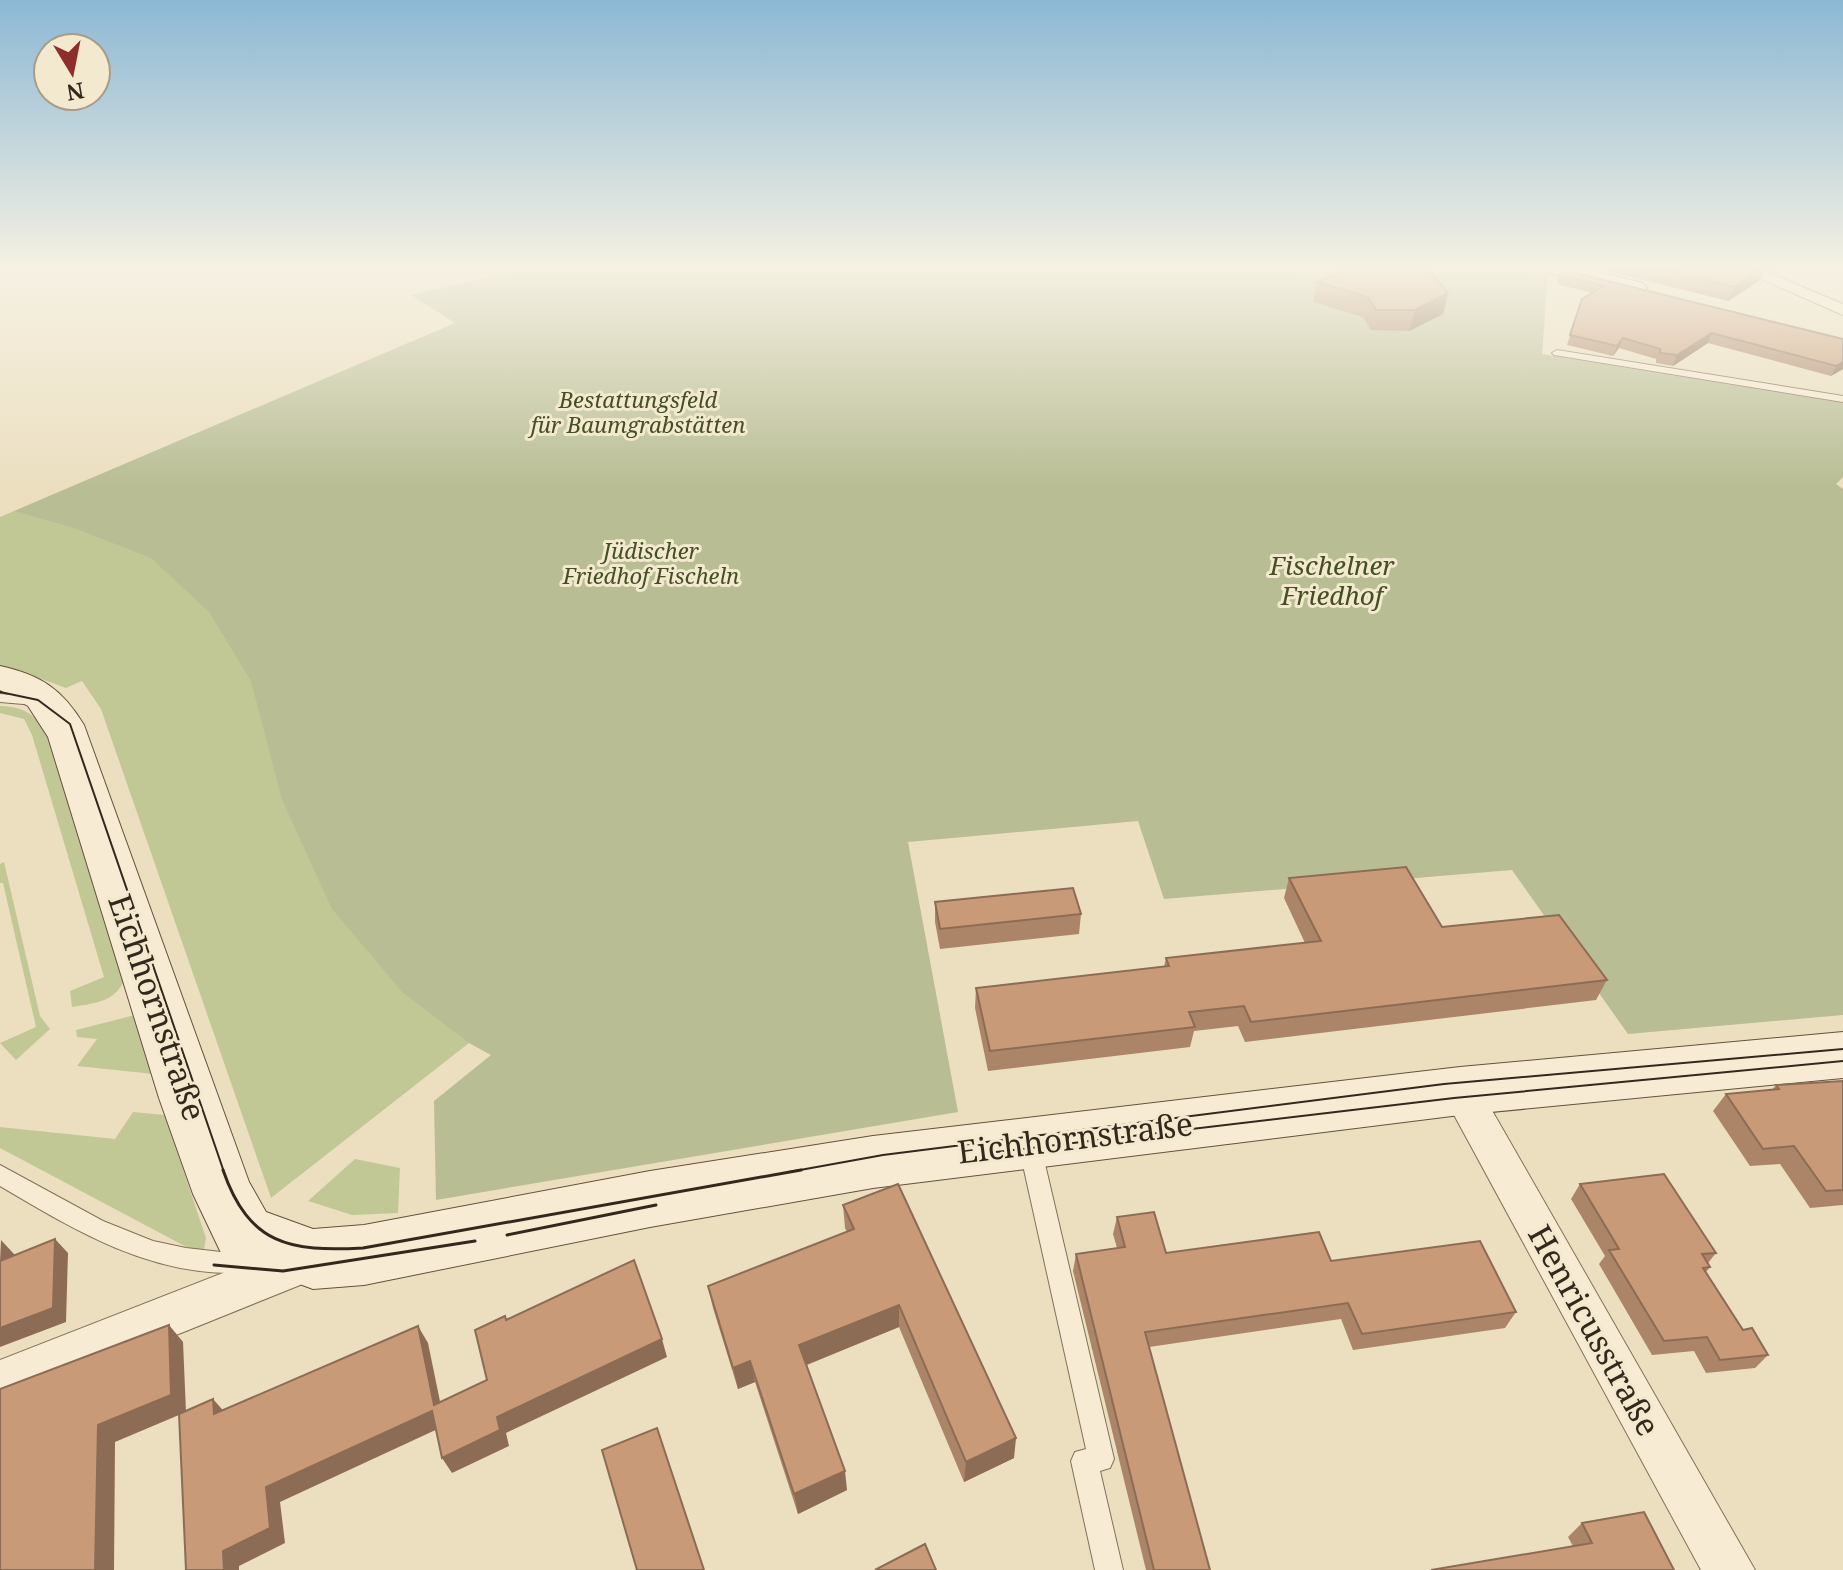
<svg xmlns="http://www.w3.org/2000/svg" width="1843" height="1570" viewBox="0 0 1843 1570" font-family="'Noto Serif',serif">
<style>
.green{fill:#c2c895}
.cemetery{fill:#b8bd94}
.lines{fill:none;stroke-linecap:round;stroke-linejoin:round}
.lane-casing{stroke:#837059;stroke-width:2}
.street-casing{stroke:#837059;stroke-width:2}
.secondary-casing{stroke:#65513c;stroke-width:2}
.lane{fill:#f7ecd3;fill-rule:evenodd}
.street{fill:#f7ecd3;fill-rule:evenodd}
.secondary{fill:#f7ecd3;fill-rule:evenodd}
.tram-far1{stroke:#34281d;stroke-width:2}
.tram{stroke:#34281d;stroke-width:3}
.wall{fill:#ac8467}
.shaded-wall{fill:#8c6c54}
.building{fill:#c89a78;stroke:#8c6c54;stroke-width:2}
.labels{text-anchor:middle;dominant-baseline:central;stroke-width:6;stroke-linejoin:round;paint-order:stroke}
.far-park-label{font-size:22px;font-style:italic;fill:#444f24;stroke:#f3e9cf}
.park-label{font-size:26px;font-style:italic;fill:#444f24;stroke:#f3e9cf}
.near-street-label{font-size:32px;fill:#34281d;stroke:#f3e9cf}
</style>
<rect width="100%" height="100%" fill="#ebdfc0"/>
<!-- green -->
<g class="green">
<polygon points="14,511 100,526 182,558 524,978 469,1043 271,1198 101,709 82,681 66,688 25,673 0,669 0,517"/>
<path d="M 0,706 C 28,707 36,716 50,739 L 125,978 C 116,1002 96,1003 72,1007 L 70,991 L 104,977 L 32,735 L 24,719 L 0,713 Z"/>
<polygon points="4,862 40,1016 50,1029 16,1060 0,1043 36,1027 3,883 0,883 0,864"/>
<polygon points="135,1015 153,1074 77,1066 97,1039 77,1037 76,1030"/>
<polygon points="133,1112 165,1115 206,1238 204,1249 194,1251 0,1148 0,1127 115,1139"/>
<polygon points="355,1159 400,1168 398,1213 352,1215 308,1201"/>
</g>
<!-- cemetery -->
<polygon class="cemetery" points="537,267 1283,267 1315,276 1340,267 1507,267 1548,277 1542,354 1843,403 1843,477 1836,484 1843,489 1843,1015 1628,1034 1512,870 1164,899 1138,821 908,842 958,1112 436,1200 434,1101 491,1055 469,1043 402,992 332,909 282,800 251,681 209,612 151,558 74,528 14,511 455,323 411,295"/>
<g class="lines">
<defs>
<g id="lane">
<polygon points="1557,350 1843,396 1843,402 1554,355 1552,353"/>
<polygon points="0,694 35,697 42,701 35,705 0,702"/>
<polygon points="1030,1138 1038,1140 1041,1147 1114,1459 1110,1468 1100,1471 1123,1570 1095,1570 1071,1461 1075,1452 1086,1449 1019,1147 1022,1140"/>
<path d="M 0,1165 L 103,1221 L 153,1241 L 186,1248 L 221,1252 L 262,1251 L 270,1254 L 274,1262 L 270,1270 C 259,1274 246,1273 234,1273 C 146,1274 73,1229 0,1186 Z"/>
</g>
<g id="street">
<polygon points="1734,267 1755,267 1843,304 1843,315"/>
<polygon points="1460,1075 1474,1079 1755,1570 1701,1570 1441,1091 1446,1079"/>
<polygon points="310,1239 325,1245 332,1260 325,1275 0,1406 0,1360"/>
</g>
<g id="secondary">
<polygon points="1541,267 1579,267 1643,283 1647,288 1635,295 1544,272"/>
<path d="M 0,666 C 41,675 62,689 84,725 L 249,1182 L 266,1212 L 313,1229 L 364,1225 L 650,1171 L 873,1136 L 1460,1067 L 1843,1032 L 1843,1078 L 1460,1115 L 873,1188 L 650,1227 L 364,1285 L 313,1289 L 222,1255 L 193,1194 L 159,1098 L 48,737 L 28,706 L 0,690 Z"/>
</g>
</defs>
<!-- lane casing -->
<use href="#lane" class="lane-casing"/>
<!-- street casing -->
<use href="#street" class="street-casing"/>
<!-- secondary casing -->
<use href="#secondary" class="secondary-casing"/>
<!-- lane -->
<use href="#lane" class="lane"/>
<!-- street -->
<use href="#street" class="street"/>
<!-- secondary -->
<use href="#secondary" class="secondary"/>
<!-- tram-far1 -->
<g class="tram-far1">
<polyline points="0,692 38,700 70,724 224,1172"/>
<polyline points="996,1152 1454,1098 1843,1061"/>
<polyline points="789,1172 883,1155 1444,1084 1843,1049"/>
</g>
<!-- tram -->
<g class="tram">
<path d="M 223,1170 C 249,1245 290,1252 363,1248 L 801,1170"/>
<polyline points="507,1235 656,1205"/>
<polyline points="214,1265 283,1271 475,1241"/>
</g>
</g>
<!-- wall -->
<g class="wall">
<polygon points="1591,267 1781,267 1774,272 1765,268 1759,281 1728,301"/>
<polygon points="1560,275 1843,339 1843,369 1831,376 1708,343 1673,366 1656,363 1656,359 1619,348 1613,356 1567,345 1582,299 1592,293 1557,284"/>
<polygon points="1317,282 1448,293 1443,314 1409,331 1371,330 1363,317 1313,302"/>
<polygon points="1289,878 1607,980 1596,1000 1245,1042 1238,1026 1194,1031 1190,1047 988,1071 975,1008 976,988 1164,967 1166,958 1305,943 1284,898"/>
<polygon points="935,902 1081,914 1079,934 940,949 935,922"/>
<polygon points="1843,1081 1843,1205 1810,1208 1780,1164 1750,1166 1713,1111 1726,1094 1772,1090 1776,1085"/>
<polygon points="1580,1184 1716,1253 1708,1263 1710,1267 1706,1272 1743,1330 1768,1355 1755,1368 1706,1373 1694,1351 1652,1355 1599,1264 1605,1256 1571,1199"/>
<polygon points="843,1205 1014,1458 964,1482 899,1327 807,1365 847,1490 798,1514 755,1382 738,1389 713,1308 708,1286 847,1232 845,1228"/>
<polygon points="1117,1217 1166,1253 1331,1261 1516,1312 1505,1328 1353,1350 1341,1319 1149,1347 1210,1570 1146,1570 1073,1271 1076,1254 1117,1248 1113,1234"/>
<polygon points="1582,1523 1674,1570 1573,1546 1568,1537"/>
</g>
<!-- shaded-wall -->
<g class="shaded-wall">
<polygon points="1765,267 1759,281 1728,301 1734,287"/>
<polygon points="1448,293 1443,314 1409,331 1415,310"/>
<polygon points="1712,333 1708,343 1673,366 1677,355"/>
<polygon points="1623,338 1619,348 1613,356 1617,346"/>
<polygon points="1843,362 1843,369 1831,376 1836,366"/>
<polygon points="55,1239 68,1253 66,1322 0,1347 0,1328"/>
<polygon points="1,1240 14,1254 13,1275 0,1262"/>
<polygon points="899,1305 899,1327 803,1366 799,1345"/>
<polygon points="169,1325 183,1342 186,1412 115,1442 114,1570 95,1570 98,1425"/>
<polygon points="418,1326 428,1343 444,1421 434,1405"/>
<polygon points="662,1339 667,1357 506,1433 509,1446 452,1473 442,1458 497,1417"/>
<polygon points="750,1361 755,1382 738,1389 733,1368"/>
<polygon points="213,1399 228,1416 214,1414"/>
<polygon points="432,1411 442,1427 280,1502 285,1543 239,1566 239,1570 224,1570 223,1551 266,1487"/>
<polygon points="1016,1438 1014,1458 964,1482 966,1462"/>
<polygon points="845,1471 847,1490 798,1514 794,1494"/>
</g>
<!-- building -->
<g class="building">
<polygon points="1352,267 1426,267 1448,293 1415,310 1376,310 1368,297 1317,282"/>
<polygon points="1652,267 1765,267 1734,287"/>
<polygon points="1567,271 1843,339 1843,362 1836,366 1712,333 1677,355 1660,353 1660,349 1623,338 1617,346 1570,335 1582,299 1604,286 1560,275"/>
<polygon points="1406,867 1442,927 1559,915 1607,980 1251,1022 1244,1006 1189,1012 1195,1027 990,1051 976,988 1169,966 1166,958 1321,941 1289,878"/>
<polygon points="1073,888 1081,914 940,929 935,902"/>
<polygon points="1843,1081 1843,1190 1826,1191 1794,1146 1763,1149 1726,1094 1779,1089 1776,1085"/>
<polygon points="1664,1174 1716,1253 1702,1254 1710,1267 1703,1268 1743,1330 1752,1328 1768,1355 1720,1360 1707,1337 1664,1341 1609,1250 1619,1249 1580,1184"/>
<polygon points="898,1184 1016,1438 966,1462 899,1305 799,1345 845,1471 794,1494 750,1361 733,1368 708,1286 854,1229 843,1205"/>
<polygon points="1154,1212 1166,1253 1319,1232 1331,1261 1480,1241 1516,1312 1362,1334 1348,1303 1145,1332 1210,1570 1154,1570 1076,1254 1125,1247 1117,1217"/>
<polygon points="55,1239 53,1308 0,1328 0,1261"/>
<polygon points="634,1260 662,1339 497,1417 500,1430 442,1458 432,1411 266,1487 270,1528 223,1551 224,1570 186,1570 179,1414 213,1399 214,1414 418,1326 434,1405 487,1380 475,1330 505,1316 506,1320"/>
<polygon points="169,1325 171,1395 98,1425 95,1570 0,1570 0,1389"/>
<polygon points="657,1428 704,1570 637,1570 602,1450"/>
<polygon points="1644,1512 1674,1570 1431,1570 1592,1543 1582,1523"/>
<polygon points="925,1544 936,1570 875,1570"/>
</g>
<!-- sky -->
<linearGradient id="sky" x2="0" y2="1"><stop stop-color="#8cb8d4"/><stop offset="0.55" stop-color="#f6f1e3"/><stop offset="1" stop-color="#f6f1e3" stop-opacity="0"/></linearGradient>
<rect width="1843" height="487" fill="url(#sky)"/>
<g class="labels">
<!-- far-park labels -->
<g class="far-park-label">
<text x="638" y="399">Bestattungsfeld<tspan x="638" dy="25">für Baumgrabstätten</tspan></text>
<text x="651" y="550">Jüdischer<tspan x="651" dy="25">Friedhof Fischeln</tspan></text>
</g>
<!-- park labels -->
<g class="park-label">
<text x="1332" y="565">Fischelner<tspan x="1332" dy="30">Friedhof</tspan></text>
</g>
<!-- near-street labels -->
<g class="near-street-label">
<text transform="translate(158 1007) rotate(71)">Eichhornstraße</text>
<text transform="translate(1075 1137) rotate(-7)">Eichhornstraße</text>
<text transform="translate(1595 1330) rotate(61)">Henricusstraße</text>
</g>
</g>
<!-- north arrow -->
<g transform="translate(72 72) rotate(170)"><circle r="38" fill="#f3e9cf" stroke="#a79c88" stroke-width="2"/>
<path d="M0-6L14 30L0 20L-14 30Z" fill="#8f2d2c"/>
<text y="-12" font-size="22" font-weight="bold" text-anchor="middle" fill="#34281d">N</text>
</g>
</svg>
